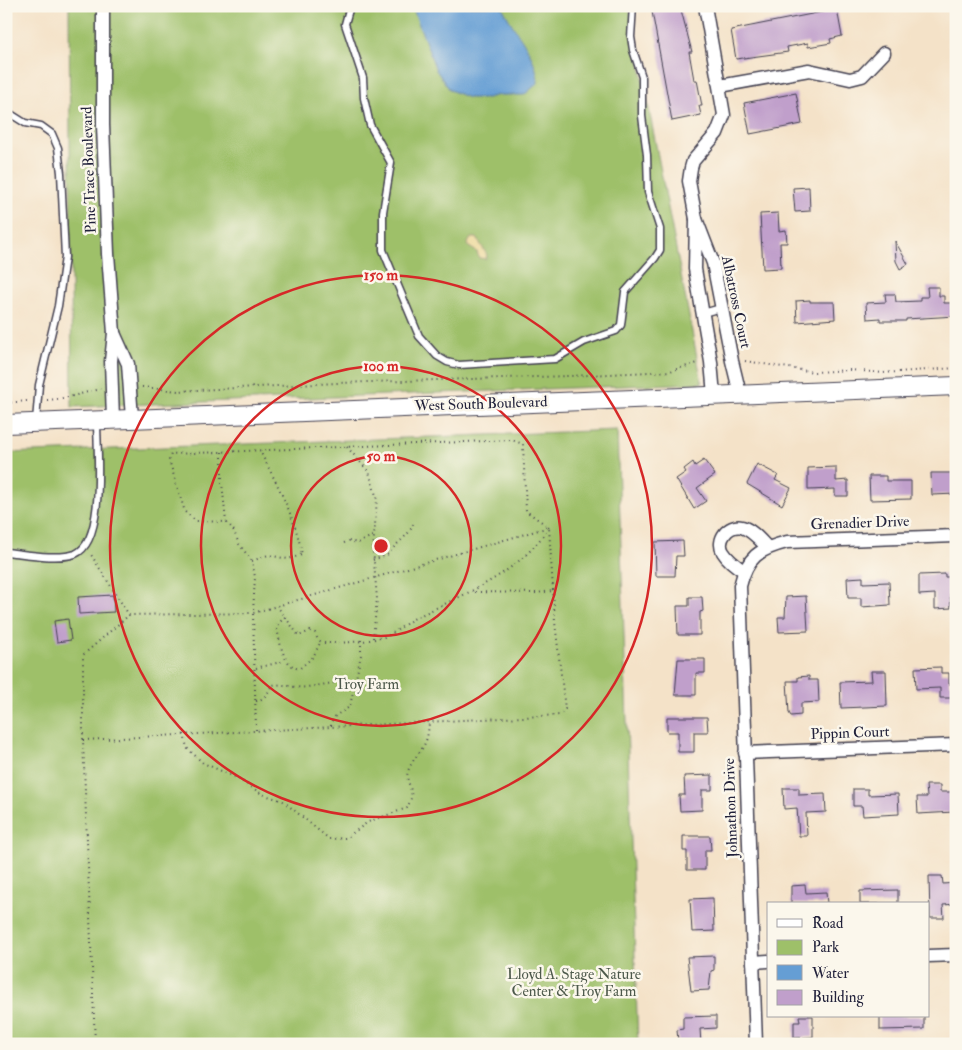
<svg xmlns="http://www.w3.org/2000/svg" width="962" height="1050" viewBox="0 0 962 1050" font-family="'IM FELL Double Pica',serif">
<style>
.green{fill:#9ec069;stroke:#607152}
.sand{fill:#eeda9e;stroke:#887e6c}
.water{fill:#659ed4;stroke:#446088}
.building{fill:#c09fcb}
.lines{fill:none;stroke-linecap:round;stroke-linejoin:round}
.lane-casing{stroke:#423f50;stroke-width:9}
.street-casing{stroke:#423f50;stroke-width:15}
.secondary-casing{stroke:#423f50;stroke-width:20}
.path{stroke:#423f50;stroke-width:2;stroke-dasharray:1 4;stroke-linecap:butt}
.lane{stroke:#fff;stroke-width:6}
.street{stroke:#fff;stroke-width:12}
.secondary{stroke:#fff;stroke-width:18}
.ring{fill:none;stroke:#d62828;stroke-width:2.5}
.labels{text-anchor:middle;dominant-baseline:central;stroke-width:5;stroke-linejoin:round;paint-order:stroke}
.street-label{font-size:15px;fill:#22223b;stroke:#fbf7ec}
.park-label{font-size:15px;fill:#4d594b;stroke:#fbf7ec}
.centre{fill:#d62828;stroke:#fbf7ec;stroke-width:2.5}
.ring-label{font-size:15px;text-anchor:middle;font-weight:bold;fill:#d62828;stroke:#fbf7ec;stroke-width:5;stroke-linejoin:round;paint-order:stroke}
</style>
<rect width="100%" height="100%" fill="#fbf7ec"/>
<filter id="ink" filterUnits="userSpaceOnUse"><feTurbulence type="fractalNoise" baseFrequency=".02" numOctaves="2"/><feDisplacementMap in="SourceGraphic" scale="10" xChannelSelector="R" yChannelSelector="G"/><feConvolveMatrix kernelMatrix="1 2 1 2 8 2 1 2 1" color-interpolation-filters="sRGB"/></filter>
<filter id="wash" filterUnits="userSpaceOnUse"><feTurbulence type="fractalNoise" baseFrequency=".0096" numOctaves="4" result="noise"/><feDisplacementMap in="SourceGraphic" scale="20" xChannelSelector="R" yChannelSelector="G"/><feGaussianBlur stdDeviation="1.12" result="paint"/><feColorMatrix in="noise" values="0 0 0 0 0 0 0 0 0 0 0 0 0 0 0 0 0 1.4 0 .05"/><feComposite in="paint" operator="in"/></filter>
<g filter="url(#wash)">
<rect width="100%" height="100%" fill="#f4e2c8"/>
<!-- green -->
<g class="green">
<polygon points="69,6 629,6 702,383 72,407"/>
<polygon points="617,430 638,1044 6,1044 6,453"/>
</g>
<!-- sand -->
<polygon class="sand" points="471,238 477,238 487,255 486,259 479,258 477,252 469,247 468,243"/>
<!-- water -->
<path class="water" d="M 412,6 L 502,6 C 514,33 537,53 538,83 L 524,95 L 499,95 L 487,98 L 469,98 L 450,90 L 436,70 Z"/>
<g id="blocks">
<!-- building -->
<g class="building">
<polygon points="651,6 680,6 692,52 689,52 694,80 697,80 702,106 699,106 701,115 672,121"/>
<polygon points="837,9 842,36 830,39 831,43 808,47 808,43 787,47 788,52 736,59 731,30"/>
<polygon points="796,93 802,124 750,134 744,103"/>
<polygon points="809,187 810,211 795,212 793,188"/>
<polygon points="778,213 779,231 786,230 787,243 780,243 781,268 763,269 760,214"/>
<polygon points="895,241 908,264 900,269 896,261"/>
<polygon points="927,287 939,287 939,296 944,296 944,303 956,303 956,316 906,319 906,321 880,321 880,318 867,319 866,303 886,302 885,294 895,294 896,302 920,301 920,297 928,297"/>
<polygon points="810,300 810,302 834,302 835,319 797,322 796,301"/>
<polygon points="704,460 715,475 697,488 706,501 694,509 676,479 686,472 684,469 693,462 695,466"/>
<polygon points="757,464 778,475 775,480 791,488 782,505 747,484"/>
<polygon points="836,467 836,481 848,480 848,496 835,496 835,489 808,490 808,468"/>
<polygon points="931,473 956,473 956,494 932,495"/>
<polygon points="869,476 886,476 886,481 911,481 911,499 870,500"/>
<polygon points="683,541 684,556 676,556 675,576 656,576 655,542"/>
<polygon points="945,574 945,577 955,577 956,594 950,594 951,608 935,609 935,594 919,595 919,575"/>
<polygon points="863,577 863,583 889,582 890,605 861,607 861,598 848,598 847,578"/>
<polygon points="113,595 114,612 79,614 78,597"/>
<polygon points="806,596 808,631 779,632 778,617 785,617 786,597"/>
<polygon points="689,597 702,597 703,611 700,612 700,635 678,635 677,606 689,606"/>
<polygon points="68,619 71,640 57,642 54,621"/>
<polygon points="678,659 705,659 705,673 696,673 696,695 675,695"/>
<polygon points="941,667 941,673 949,673 949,684 953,684 953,698 940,698 940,688 916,689 915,668"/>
<polygon points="871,671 886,671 887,706 841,708 840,682 872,681"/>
<polygon points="809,676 809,680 818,680 819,702 801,703 801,715 791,716 789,713 787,681 798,681 798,677"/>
<polygon points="667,717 707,717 708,732 694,732 694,752 678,752 678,732 667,732"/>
<polygon points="712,775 712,790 702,790 702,810 680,811 679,795 685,795 684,776"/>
<polygon points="926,785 940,785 940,792 953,792 954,812 918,814 917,797 927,797"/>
<polygon points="783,788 799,788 799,795 825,794 826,812 806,813 807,836 799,836 797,808 784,809"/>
<polygon points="853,789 868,789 868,795 898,794 899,814 863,816 862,806 853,806"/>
<polygon points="683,836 710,836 711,850 705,850 705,870 687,870 687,851 683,851"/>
<polygon points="929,876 942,876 943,884 956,883 956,904 943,905 944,918 930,918"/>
<polygon points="805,885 806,893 826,892 827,904 791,904 791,886"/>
<polygon points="898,890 898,904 860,904 860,891"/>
<polygon points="713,898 714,931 692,932 690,899"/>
<polygon points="714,956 714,970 711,971 709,990 691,991 687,957"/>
<polygon points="716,1016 716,1028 700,1029 701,1044 684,1044 684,1041 678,1041 677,1030 683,1029 683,1017"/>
<polygon points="799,1016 813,1016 813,1037 794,1038 794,1022 800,1022"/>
<polygon points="880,1016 924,1016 924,1029 880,1030"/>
</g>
</g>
</g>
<g filter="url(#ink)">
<use href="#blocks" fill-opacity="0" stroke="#423f50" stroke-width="1"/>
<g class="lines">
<defs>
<g id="lane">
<polyline points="350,6 345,24 363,78 364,98 370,125 391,163 383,212 383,250 419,336 437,356 447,362 459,365 555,359 584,342 616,331 621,325 625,292 655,258 660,250 660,229 648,192 647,155 642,116 642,77 633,50 631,37 633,6"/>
<polyline points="6,111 25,123 41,126 52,134 58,148 61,173 65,257 58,306 39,385 36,421"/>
<polyline points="703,313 721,308"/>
<path d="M 6,552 C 25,554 58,560 75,554 C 106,542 97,450 97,422"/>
</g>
<g id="street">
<polyline points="103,6 103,125 108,254 114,333 111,361 113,419"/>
<polyline points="720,86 809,70 850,79 862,76 884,53"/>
<polyline points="696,219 689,181 691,168 693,161 717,133 724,115 705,6"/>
<polyline points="114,333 128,364 132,418"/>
<polyline points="714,395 711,362 695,269 696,219 713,263 732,361 740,394"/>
<path d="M 744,571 C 736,566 728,560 723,552 C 716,540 728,524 742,527 C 752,530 760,540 767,547"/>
<polyline points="745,753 956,745"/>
<polyline points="928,956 956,955"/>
<polyline points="753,962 768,961"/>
<path d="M 756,1044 L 740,586 C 747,557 759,549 787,542 L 956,536"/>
</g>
<polyline id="secondary" points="6,424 956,386"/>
</defs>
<!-- lane casing -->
<use href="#lane" class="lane-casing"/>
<!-- street casing -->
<use href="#street" class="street-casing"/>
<!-- secondary casing -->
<use href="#secondary" class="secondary-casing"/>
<!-- path -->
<g class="path">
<polyline points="745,361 814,372 851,370 883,373 956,368"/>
<polyline points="142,387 178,391 336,383 569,376 670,371 698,363"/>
<path d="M 47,400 C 66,399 82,393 101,389"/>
<polyline points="6,403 27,401"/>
<polyline points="347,447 369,472 377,499 373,550 377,599 373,638"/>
<polyline points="222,452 222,482 226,522"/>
<polyline points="344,543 349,541 358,543 374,535"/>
<path d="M 373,560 L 389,554 C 396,542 409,537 413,524"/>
<path d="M 252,561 L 268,555 L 288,559 L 302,555 C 296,519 279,488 262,455 L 262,450"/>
<polyline points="475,592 536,593 552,591"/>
<path d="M 285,617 L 278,624 L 277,629 C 281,645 282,664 299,669 L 313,657 L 320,643"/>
<polyline points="256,668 285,661"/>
<path d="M 256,701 C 265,699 268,693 272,685 C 284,683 295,689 307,687 C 324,685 338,681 355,682"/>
<path d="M 331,726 C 332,713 342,714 350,706 L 361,655 L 361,640"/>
<path d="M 256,730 L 253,613 L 255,577 L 252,561 L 239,544 L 233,529 L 226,522 L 196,521 L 185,512 L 169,460 L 171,454 L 512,440 L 523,444 L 526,511 L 549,527 C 518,576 463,594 413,619 C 403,625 392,636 380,638 C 363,642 342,643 324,643 L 318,640 L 315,633 L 310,631 L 299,636 L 277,606"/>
<path d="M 184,734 L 187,748 L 203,763 L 235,777 L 262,794 L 283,801 L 329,839 L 346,838 L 368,822 L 407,808 C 408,805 411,801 411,797 C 413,789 405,780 408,771 C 417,749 428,752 429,721"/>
<polyline points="83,740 560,715 565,709 555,622 549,527 253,613 129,615 90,553"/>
<polyline points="95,1044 83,740 83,655 129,615"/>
<polyline points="403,1044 408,1041 417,1044"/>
</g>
<!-- lane -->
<use href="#lane" class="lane"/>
<!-- street -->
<use href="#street" class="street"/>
<!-- secondary -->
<use href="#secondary" class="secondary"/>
</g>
</g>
<!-- distance rings -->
<g class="ring">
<circle cx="381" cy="546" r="90"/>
<circle cx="381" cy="546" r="180"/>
<circle cx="381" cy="546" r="271"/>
</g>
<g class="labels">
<!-- street labels -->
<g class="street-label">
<text transform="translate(89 170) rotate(-92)">Pine Trace Boulevard</text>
<text transform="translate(736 302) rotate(78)">Albatross Court</text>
<text transform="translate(481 404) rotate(-2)">West South Boulevard</text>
<text transform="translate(860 523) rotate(-2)">Grenadier Drive</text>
<text transform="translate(850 733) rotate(-2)">Pippin Court</text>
<text transform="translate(731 808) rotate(-92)">Johnathon Drive</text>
</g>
<!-- park labels -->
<g class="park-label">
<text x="367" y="684">Troy Farm</text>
<text x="574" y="974">Lloyd A. Stage Nature<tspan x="574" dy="17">Center &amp; Troy Farm</tspan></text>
</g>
</g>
<circle cx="381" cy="546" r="8" class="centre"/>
<g class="ring-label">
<text x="381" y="280">150 m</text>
<text x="381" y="371">100 m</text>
<text x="381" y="461">50 m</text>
</g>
<!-- margin -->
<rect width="962" height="1050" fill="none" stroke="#fbf7ec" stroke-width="25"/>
<!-- legend -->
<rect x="767" y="902" width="162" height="115" fill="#fbf7ec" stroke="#a4a2a5"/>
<rect x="777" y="919" width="25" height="8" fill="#ffffff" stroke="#a4a2a5"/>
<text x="812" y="928" font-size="15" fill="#22223b">Road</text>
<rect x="777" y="940" width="25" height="15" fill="#9ec069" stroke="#a4a2a5"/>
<text x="812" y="952" font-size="15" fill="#22223b">Park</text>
<rect x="777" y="965" width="25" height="15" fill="#659ed4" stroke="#a4a2a5"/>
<text x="812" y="978" font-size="15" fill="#22223b">Water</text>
<rect x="777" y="990" width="25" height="15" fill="#c09fcb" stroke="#a4a2a5"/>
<text x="812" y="1002" font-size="15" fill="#22223b">Building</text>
</svg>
